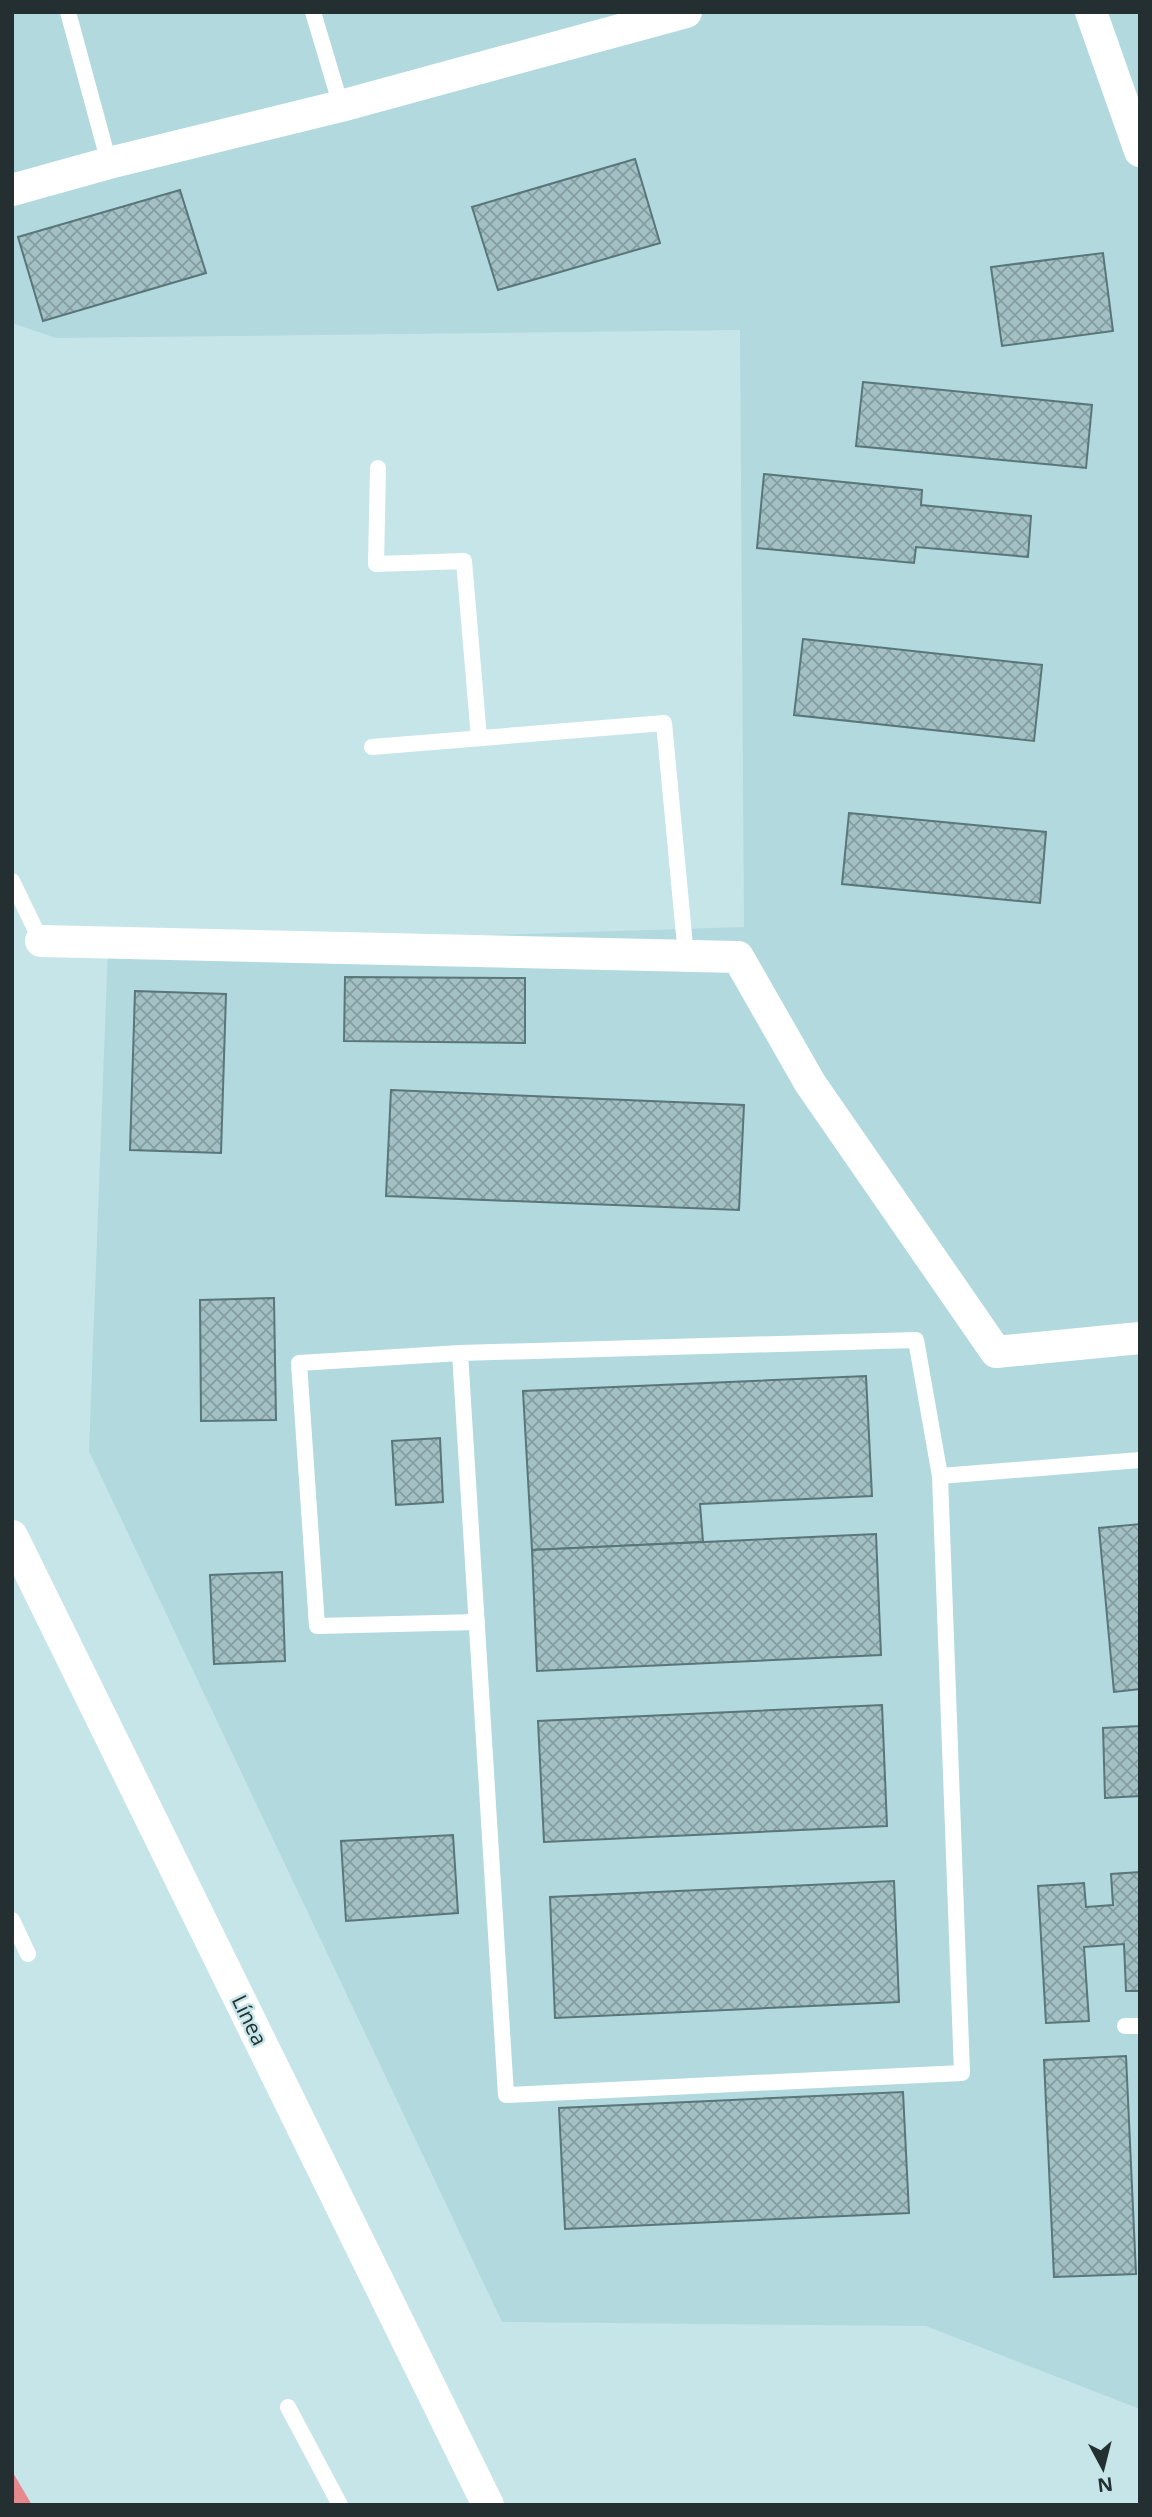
<svg xmlns="http://www.w3.org/2000/svg" width="1152" height="2517" viewBox="0 0 1152 2517" font-family="'Open Sans',sans-serif">
<style>
.built{fill:#b1d9de}
.forest{fill:url(#forest-firs)}
.building{fill:url(#building-cross-hatch);stroke:#597679;stroke-width:2}
.lines{fill:none;stroke-linecap:round;stroke-linejoin:round}
.lane{stroke:#fff;stroke-width:16}
.street{stroke:#fff;stroke-width:32}
.labels{text-anchor:middle;dominant-baseline:central;stroke-width:5;stroke-linejoin:round;paint-order:stroke}
.street-label{font-size:21px;fill:#232f30;stroke:#c6e5e9}
</style>
<defs>
<pattern id="forest-firs" width="22" height="20" patternUnits="userSpaceOnUse" patternTransform="scale(1.75)"><rect width="22" height="20" fill="#e6898e"/><path d="M5 1l3.5 6h-7zM16 11l3.5 6h-7z" fill="#ba7074"/></pattern>
<pattern id="building-cross-hatch" width="8" height="8" patternUnits="userSpaceOnUse" patternTransform="scale(1.75)"><rect width="8" height="8" fill="#a3c1c5"/><path d="M0 0l8 8M0 8l8-8" fill="none" stroke="#849da0"/></pattern>
</defs>
<rect width="100%" height="100%" fill="#c6e5e9"/>
<!-- built -->
<polygon class="built" points="12,12 1138,12 1140,2409 926,2326 502,2322 89,1451 108,947 744,927 740,330 56,338 12,323"/>
<!-- forest -->
<polygon class="forest" points="12,2471 32,2505 12,2505"/>
<!-- building -->
<g class="building">
<polygon points="635,159 660,243 498,290 472,207"/>
<polygon points="180,190 206,273 43,321 18,237"/>
<polygon points="1103,253 1113,331 1002,346 991,267"/>
<polygon points="863,382 1092,405 1086,468 856,446"/>
<polygon points="764,474 922,490 921,505 1031,516 1028,557 916,547 914,563 757,548"/>
<polygon points="803,639 1042,665 1034,741 794,715"/>
<polygon points="849,813 1046,832 1040,903 842,884"/>
<polygon points="345,977 525,978 525,1043 344,1041"/>
<polygon points="135,991 226,994 221,1153 130,1150"/>
<polygon points="391,1090 744,1105 739,1210 386,1196"/>
<polygon points="274,1298 276,1420 201,1421 200,1300"/>
<polygon points="866,1376 872,1496 700,1504 703,1542 532,1550 523,1391"/>
<polygon points="440,1438 443,1502 396,1505 392,1441"/>
<polygon points="1140,1524 1140,1689 1114,1692 1099,1528"/>
<polygon points="876,1534 881,1655 537,1671 532,1550"/>
<polygon points="282,1572 285,1661 214,1664 210,1575"/>
<polygon points="882,1705 887,1826 544,1842 538,1721"/>
<polygon points="1140,1726 1140,1796 1105,1798 1103,1728"/>
<polygon points="453,1835 458,1913 346,1921 341,1841"/>
<polygon points="1140,1872 1140,1991 1126,1991 1124,1944 1084,1947 1089,2021 1046,2023 1038,1886 1084,1883 1086,1907 1113,1905 1111,1874"/>
<polygon points="894,1881 899,2002 555,2018 550,1897"/>
<polygon points="1126,2056 1136,2274 1054,2277 1044,2060"/>
<polygon points="903,2092 909,2213 565,2229 559,2108"/>
</g>
<g class="lines">
<!-- lane -->
<g class="lane">
<polyline points="68,12 109,163"/>
<polyline points="313,12 341,106"/>
<polyline points="378,468 376,564 464,561 479,738"/>
<polyline points="372,747 664,723 686,956"/>
<polyline points="12,881 41,941"/>
<polygon points="916,1340 940,1476 962,2073 506,2095 460,1353"/>
<polyline points="460,1353 299,1363 317,1626 477,1622"/>
<polyline points="940,1476 1140,1460"/>
<polyline points="12,1920 28,1954"/>
<polyline points="1125,2026 1140,2026"/>
<polyline points="288,2407 340,2505"/>
</g>
<!-- street -->
<g class="street">
<polyline points="1091,12 1140,151"/>
<polyline points="12,190 109,163 341,106 686,12"/>
<polyline points="41,941 738,957 810,1083 996,1352 1140,1338"/>
<polyline points="12,1536 488,2505"/>
</g>
</g>
<g class="labels">
<!-- street labels -->
<g class="street-label">
<text transform="translate(250 2020) rotate(64)">Línea</text>
</g>
</g>
<!-- border -->
<rect width="1152" height="2517" fill="none" stroke="#232f30" stroke-width="28"/>
<!-- north arrow -->
<g transform="translate(1103 2468) rotate(173)" stroke="#c6e5e9" stroke-width="5" paint-order="stroke">
<path d="M0-5L12 26L0 18L-12 26Z" fill="#232f30"/>
<text y="-10" font-size="19" font-weight="bold" text-anchor="middle" fill="#232f30">N</text>
</g>
</svg>
